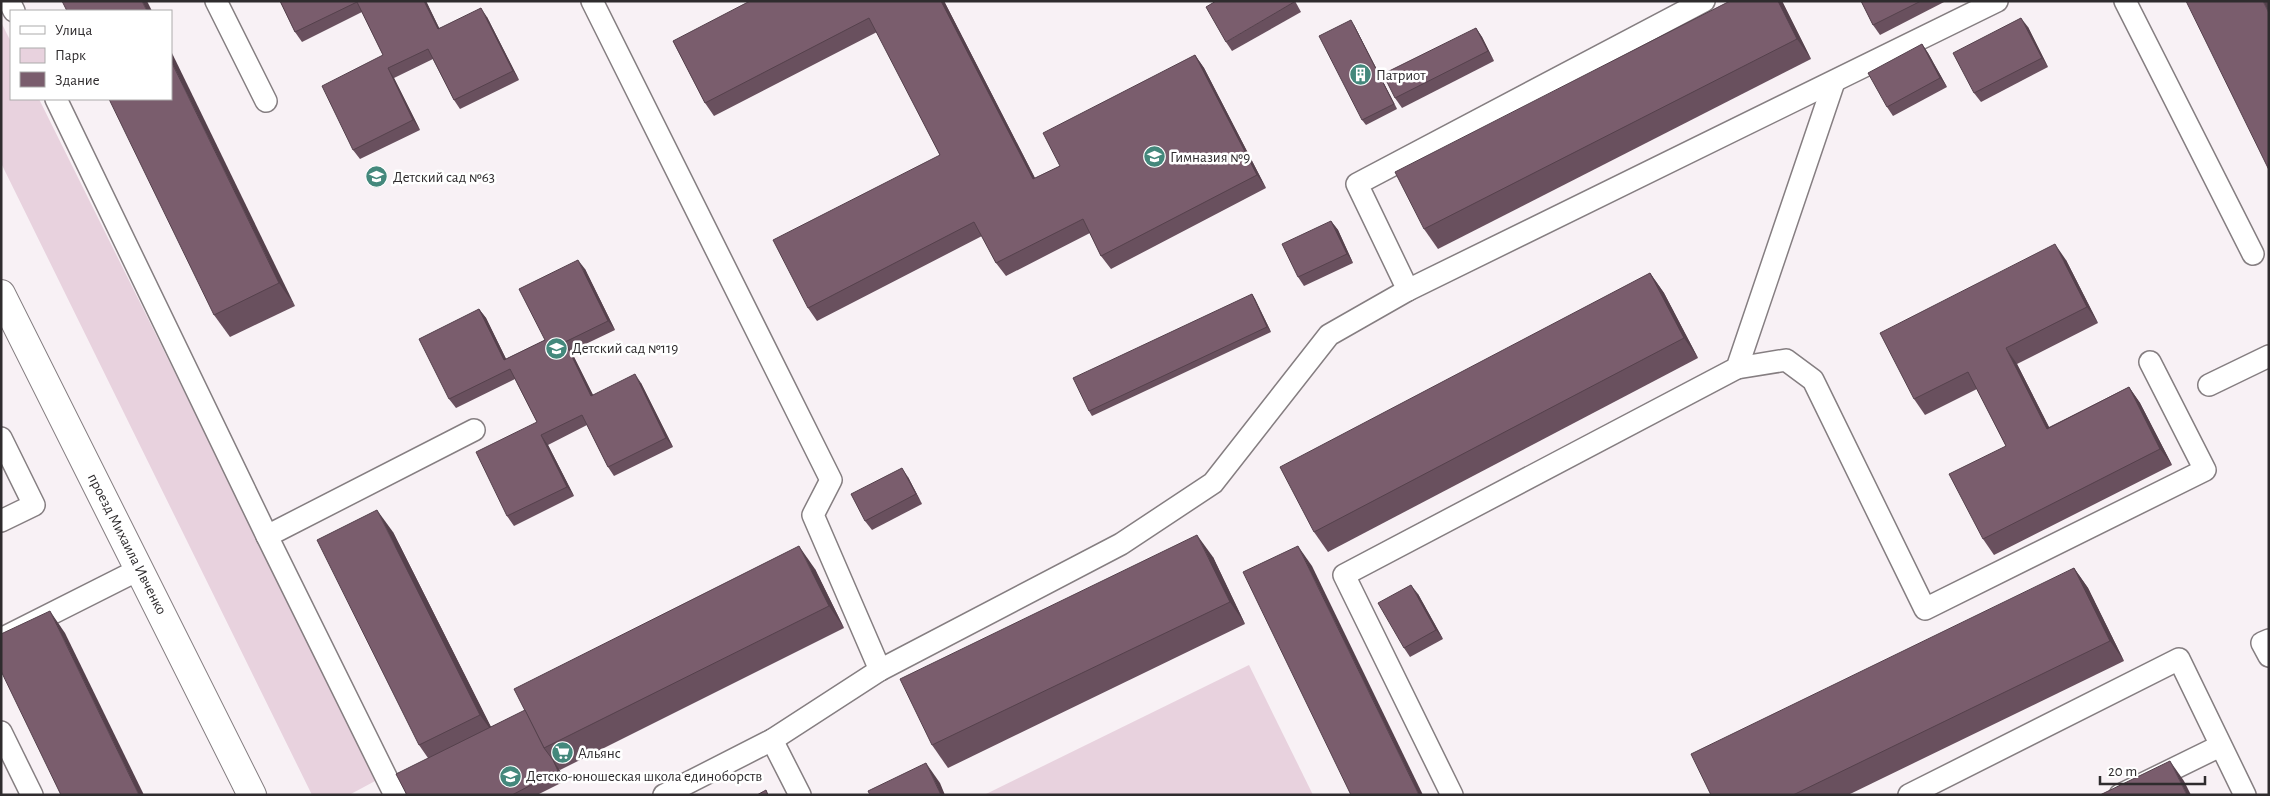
<svg xmlns="http://www.w3.org/2000/svg" width="2270" height="796" viewBox="0 0 2270 796" font-family="'Alegreya Sans',sans-serif">
<style>
.green{fill:#e8d2de}
.lines{fill:none;stroke-linecap:round;stroke-linejoin:round}
.service-casing{stroke:#857e81;stroke-width:24}
.tertiary-casing{stroke:#857e81;stroke-width:30}
.service{stroke:#fff;stroke-width:21}
.tertiary{stroke:#fff;stroke-width:28}
.wall{fill:#69505e}
.shaded-wall{fill:#55414c}
.building{fill:#7a5d6d;stroke:#55414c}
.labels{text-anchor:middle;dominant-baseline:central;stroke-width:5;stroke-linejoin:round;paint-order:stroke}
.poi-label{font-size:15px;fill:#2f2c2e;stroke:#fff;text-anchor:start}
.street-label{font-size:15px;fill:#2f2c2e;stroke:#fff}
</style>
<rect width="100%" height="100%" fill="#f8f1f5"/>
<!-- green -->
<g class="green">
<polygon points="1,22 11,42 11,99 39,99 377,780 349,795 312,795 1,163"/>
<polygon points="1249,665 1313,795 986,794"/>
</g>
<g class="lines">
<defs>
<g id="service">
<polyline points="9,1 14,11"/>
<polyline points="216,1 266,101"/>
<polyline points="592,1 831,480 813,515 880,670"/>
<polyline points="2125,1 2253,254"/>
<polyline points="56,99 267,536 395,795"/>
<polyline points="1408,290 1357,184 1704,1"/>
<polyline points="1737,368 1786,360 1813,380 1925,609 2205,470 2150,362"/>
<polyline points="2209,385 2269,356"/>
<polyline points="1,438 34,505 1,521"/>
<polyline points="267,536 474,430"/>
<polyline points="1,639 140,569"/>
<polyline points="2269,640 2262,643 2269,656"/>
<polyline points="1,732 32,795"/>
<polyline points="772,740 800,795"/>
<polyline points="664,795 772,740 880,670 1121,544 1213,483 1329,335 1408,290 1997,1"/>
<polyline points="1452,795 1344,575 1737,368 1834,82"/>
<polyline points="1909,795 2179,659 2245,795"/>
<polyline points="2120,795 2220,746"/>
</g>
<polyline id="tertiary" points="1,294 252,795"/>
</defs>
<!-- service casing -->
<use href="#service" class="service-casing"/>
<!-- tertiary casing -->
<use href="#tertiary" class="tertiary-casing"/>
<!-- service -->
<use href="#service" class="service"/>
<!-- tertiary -->
<use href="#tertiary" class="tertiary"/>
</g>
<!-- wall -->
<g class="wall">
<polygon points="280,1 426,1 439,28 487,17 519,80 460,109 454,100 433,59 394,78 420,130 360,159 353,150 383,55 362,12 302,42 295,32"/>
<polygon points="944,1 1035,178 1060,166 1195,55 1204,68 1266,188 1111,269 1101,256 1090,233 1006,276 996,263 982,236 817,321 808,308 940,155 877,32 714,116 705,103 673,41"/>
<polygon points="1295,1 1301,12 1232,51 1226,42"/>
<polygon points="1730,1 1782,1 1811,59 1438,249 1424,229"/>
<polygon points="1861,1 1946,1 1880,35 1873,25"/>
<polygon points="1354,25 1397,109 1366,125 1362,120"/>
<polygon points="2028,27 2048,67 1981,102 1974,93"/>
<polygon points="1476,28 1482,37 1494,61 1402,108 1395,98"/>
<polygon points="1922,44 1928,53 1947,87 1893,116 1887,107"/>
<polygon points="171,99 295,306 230,337 214,315"/>
<polygon points="1331,221 1338,230 1353,263 1304,286 1298,277"/>
<polygon points="2066,260 2098,323 2017,364 2049,427 2129,387 2140,403 2172,465 1994,555 1983,539 2006,446 1977,389 1925,415 1914,399"/>
<polygon points="585,269 615,330 571,351 593,395 641,383 673,447 614,476 608,467 587,425 548,445 574,496 514,526 507,516 537,422 515,379 456,408 449,399 479,309 486,318 506,359 545,340"/>
<polygon points="1650,273 1664,293 1698,358 1328,552 1314,532"/>
<polygon points="1252,294 1255,299 1271,332 1092,416 1089,411"/>
<polygon points="908,477 922,504 872,530 865,521"/>
<polygon points="393,532 491,727 815,569 844,628 560,770 559,769 565,781 537,795 407,795 428,758 419,745"/>
<polygon points="1213,557 1245,624 948,768 932,745"/>
<polygon points="2074,568 2088,588 2124,661 1848,795 1711,795"/>
<polygon points="1418,594 1443,639 1410,657 1404,648"/>
</g>
<!-- shaded-wall -->
<g class="shaded-wall">
<polygon points="142,1 147,1 152,11 147,11"/>
<polygon points="424,1 426,1 444,38 438,29"/>
<polygon points="941,1 944,1 1042,192 1033,179"/>
<polygon points="1778,1 1782,1 1811,59 1797,39"/>
<polygon points="2263,1 2268,1 2269,3 2269,13"/>
<polygon points="481,8 487,17 519,80 513,71"/>
<polygon points="2021,18 2028,27 2048,67 2042,58"/>
<polygon points="1351,20 1354,25 1397,109 1394,104"/>
<polygon points="1476,28 1482,37 1494,61 1488,51"/>
<polygon points="1922,44 1928,53 1947,87 1940,78"/>
<polygon points="171,51 295,306 279,283 171,61"/>
<polygon points="1195,55 1204,68 1266,188 1257,175"/>
<polygon points="388,68 394,78 420,130 413,120"/>
<polygon points="1331,221 1338,230 1353,263 1347,254"/>
<polygon points="2055,244 2066,260 2098,323 2087,307"/>
<polygon points="578,260 585,269 615,330 608,321"/>
<polygon points="1650,273 1664,293 1698,358 1684,338"/>
<polygon points="1252,294 1255,299 1271,332 1267,327"/>
<polygon points="479,309 486,318 511,369 504,360"/>
<polygon points="565,342 571,351 598,405 591,396"/>
<polygon points="2006,348 2017,364 2058,445 2047,429"/>
<polygon points="635,374 641,383 673,447 666,438"/>
<polygon points="2129,387 2140,403 2172,465 2160,449"/>
<polygon points="541,435 548,445 574,496 567,487"/>
<polygon points="902,468 908,477 922,504 916,494"/>
<polygon points="377,510 393,532 496,737 480,715"/>
<polygon points="1197,535 1213,557 1245,624 1230,602"/>
<polygon points="799,546 815,569 844,628 829,606"/>
<polygon points="1298,546 1312,566 1423,795 1419,795"/>
<polygon points="2074,568 2088,588 2124,661 2110,641"/>
<polygon points="1411,585 1418,594 1443,639 1436,630"/>
<polygon points="50,611 65,633 144,795 139,795"/>
<polygon points="553,760 559,769 565,781 558,771"/>
<polygon points="2170,761 2184,781 2191,795 2187,795"/>
<polygon points="926,763 940,783 945,795 941,795"/>
</g>
<!-- building -->
<g class="building">
<polygon points="62,1 142,1 147,11 67,11"/>
<polygon points="280,1 424,1 438,29 481,8 513,71 454,100 428,49 388,68 413,120 353,150 322,86 383,55 357,2 295,32"/>
<polygon points="750,1 941,1 1033,179 1060,166 1043,133 1195,55 1257,175 1101,256 1083,219 996,263 974,222 808,308 773,240 940,155 869,18 705,103 673,41"/>
<polygon points="1216,1 1294,1 1294,2 1226,42 1206,7"/>
<polygon points="1730,1 1778,1 1797,39 1424,229 1395,172"/>
<polygon points="1861,1 1921,1 1873,25"/>
<polygon points="2186,1 2263,1 2269,13 2269,170"/>
<polygon points="2021,18 2042,58 1974,93 1953,53"/>
<polygon points="1351,20 1394,104 1362,120 1319,36"/>
<polygon points="1476,28 1488,51 1395,98 1383,74"/>
<polygon points="1922,44 1940,78 1887,107 1868,73"/>
<polygon points="171,61 279,283 214,315 109,99 171,99"/>
<polygon points="1331,221 1347,254 1298,277 1282,244"/>
<polygon points="2055,244 2087,307 2006,348 2047,429 2129,387 2160,449 1983,539 1949,474 2006,446 1968,372 1914,399 1880,333"/>
<polygon points="578,260 608,321 565,342 591,396 635,374 666,438 608,467 582,415 541,435 567,487 507,516 476,452 537,422 510,369 449,399 419,339 479,309 504,360 545,340 519,289"/>
<polygon points="1650,273 1684,338 1314,532 1280,467"/>
<polygon points="1252,294 1267,327 1089,411 1073,378"/>
<polygon points="902,468 916,494 865,521 851,494"/>
<polygon points="377,510 480,715 419,745 317,540"/>
<polygon points="1197,535 1230,602 932,745 900,679"/>
<polygon points="799,546 829,606 544,748 514,689"/>
<polygon points="1298,546 1419,795 1351,795 1243,572"/>
<polygon points="2074,568 2110,641 1793,795 1711,795 1691,754"/>
<polygon points="1411,585 1436,630 1404,648 1378,603"/>
<polygon points="50,611 139,795 61,795 1,671 1,634"/>
<polygon points="525,710 544,748 553,760 558,771 512,795 407,795 396,774"/>
<polygon points="2170,761 2187,795 2100,795"/>
<polygon points="926,763 941,795 870,795 868,791"/>
<polygon points="766,790 768,795 757,795"/>
</g>
<!-- icons -->
<defs>
<symbol id="building-disc" viewBox="-11 -11 22 22"><circle r="9.5" fill="#44887c" stroke="#fff"/><path d="M-4-6H4V6H1V3H-1V6H-4ZM-2.5-4.3h1.7v1.8h-1.7ZM.8-4.3h1.7v1.8H.8ZM-2.5-1h1.7V.8h-1.7ZM.8-1h1.7V.8H.8Z" fill="#fff"/></symbol>
<symbol id="school-disc" viewBox="-11 -11 22 22"><circle r="9.5" fill="#44887c" stroke="#fff"/><path d="M0-5L7-2L0 1L-7-2ZM-4 1L0 2.5L4 1V4Q0 6-4 4Z" fill="#fff"/></symbol>
<symbol id="supermarket-disc" viewBox="-11 -11 22 22"><circle r="9.5" fill="#44887c" stroke="#fff"/><path d="M-6-5.5h2.5l.6 2H6L4.5 2H-2.5L-4.4-4H-6ZM-1.5 3.2a1.3 1.3 0 1 0 .1 0ZM3 3.2a1.3 1.3 0 1 0 .1 0Z" fill="#fff"/></symbol>
</defs>
<g fill-rule="evenodd">
<use href="#building-disc" x="1348" y="62" width="25" height="25"/>
<use href="#school-disc" x="1142" y="144" width="25" height="25"/>
<use href="#school-disc" x="364" y="164" width="25" height="25"/>
<use href="#school-disc" x="544" y="336" width="25" height="25"/>
<use href="#supermarket-disc" x="550" y="740" width="25" height="25"/>
<use href="#school-disc" x="498" y="764" width="25" height="25"/>
</g>
<g class="labels">
<!-- poi labels -->
<g class="poi-label">
<text x="1376" y="75">Патриот</text>
<text x="1170" y="157">Гимназия №9</text>
<text x="393" y="177">Детский сад №63</text>
<text x="572" y="348">Детский сад №119</text>
<text x="578" y="753">Альянс</text>
<text x="526" y="776">Детско-юношеская школа единоборств</text>
</g>
<!-- street labels -->
<g class="street-label">
<text transform="translate(127 544) rotate(63)">проезд Михаила Ивченко</text>
</g>
</g>
<!-- border -->
<rect width="2270" height="796" fill="none" stroke="#2f2c2e" stroke-width="5"/>
<!-- legend -->
<rect x="10" y="10" width="162" height="90" fill="#ffffff" stroke="#acabab"/>
<rect x="20" y="26" width="25" height="8" fill="#ffffff" stroke="#acabab"/>
<text x="55" y="35" font-size="15" fill="#2f2c2e">Улица</text>
<rect x="20" y="48" width="25" height="15" fill="#e8d2de" stroke="#acabab"/>
<text x="55" y="60" font-size="15" fill="#2f2c2e">Парк</text>
<rect x="20" y="72" width="25" height="15" fill="#7a5d6d" stroke="#acabab"/>
<text x="55" y="85" font-size="15" fill="#2f2c2e">Здание</text>
<!-- scale -->
<path d="M2100 776v8h105v-8" fill="none" stroke="#2f2c2e" stroke-width="2.5"/>
<text x="2108" y="776" font-size="15" fill="#2f2c2e" stroke="#ffffff" stroke-width="4" paint-order="stroke">20 m</text>
</svg>
